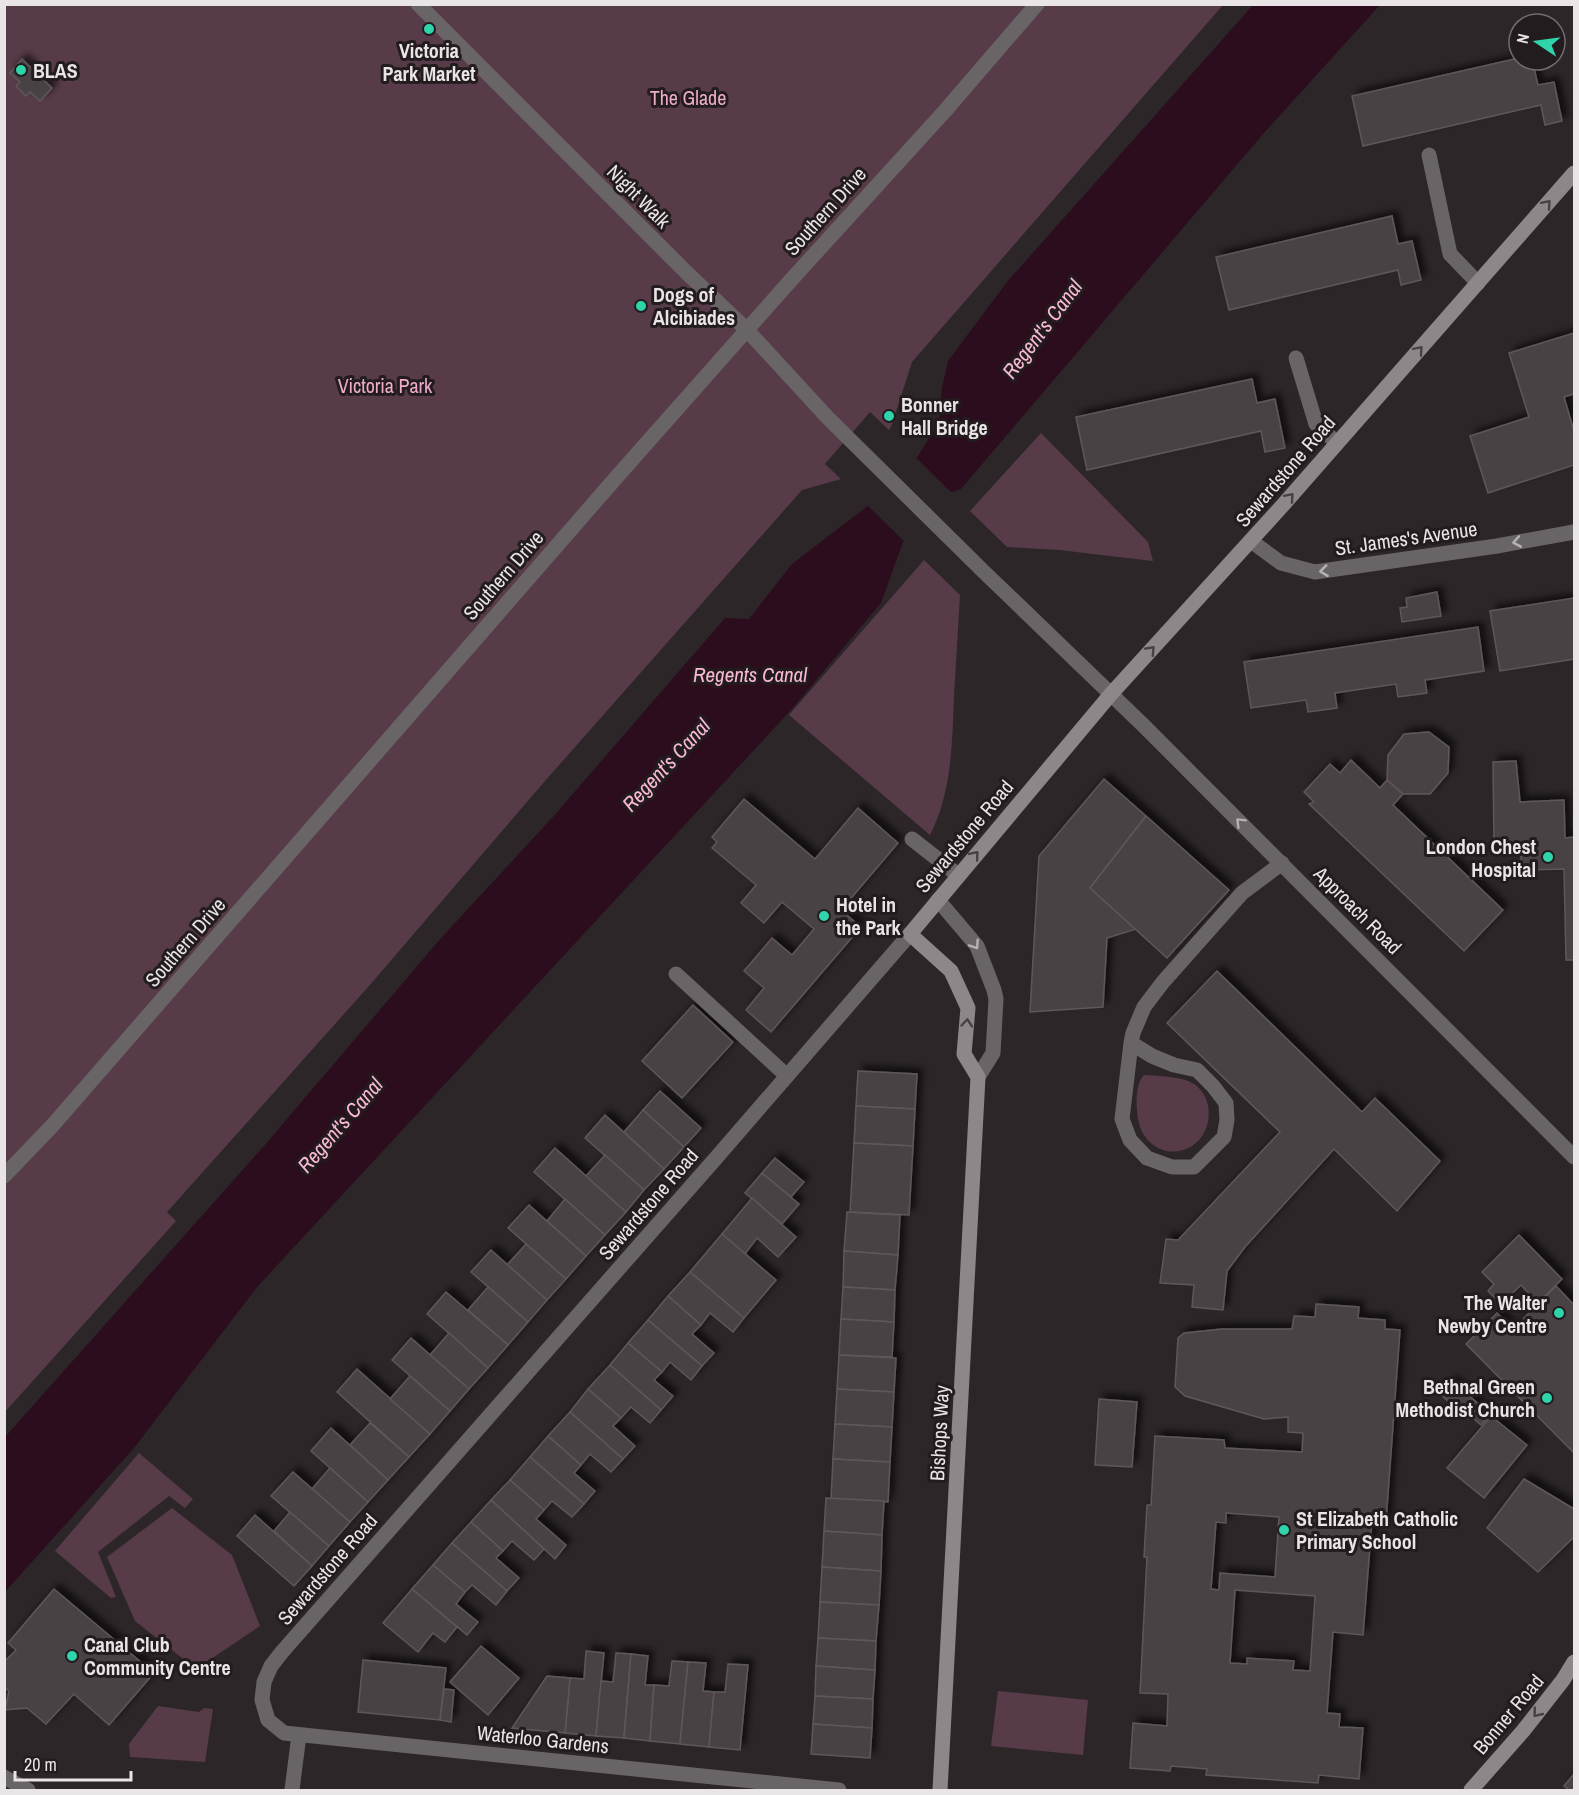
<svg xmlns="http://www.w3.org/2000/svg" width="1579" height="1795" viewBox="0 0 1579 1795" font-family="'Archivo Narrow',sans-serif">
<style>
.green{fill:#573b48}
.water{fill:#2b0d1d}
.pier{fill:#2d2629}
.building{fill:#494245;stroke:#5f575a;stroke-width:1.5;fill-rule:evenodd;filter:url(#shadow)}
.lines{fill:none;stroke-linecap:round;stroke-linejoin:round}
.lane{stroke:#696566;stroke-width:15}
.street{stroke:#696566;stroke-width:15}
.secondary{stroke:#8d8789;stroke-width:15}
.oneway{stroke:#484144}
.oneway2{stroke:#b6b1b3}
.poi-dot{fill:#2fd4aa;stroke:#231c1f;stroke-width:2}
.labels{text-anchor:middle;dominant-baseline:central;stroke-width:6;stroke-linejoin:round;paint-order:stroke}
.poi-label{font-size:20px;font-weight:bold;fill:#e9e4e6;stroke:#231c1f;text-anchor:start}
.park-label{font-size:20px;fill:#edacca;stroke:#231c1f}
.street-label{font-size:20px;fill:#e9e4e6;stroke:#231c1f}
.water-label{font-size:21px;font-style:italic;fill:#fab8d6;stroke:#231c1f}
</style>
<defs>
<filter id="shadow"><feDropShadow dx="5.5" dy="-5.5" stdDeviation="3" flood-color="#0009"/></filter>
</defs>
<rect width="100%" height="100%" fill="#2d2629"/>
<!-- green -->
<g class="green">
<polygon points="5,5 1223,5 912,362 891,427 889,430 870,412 825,464 841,479 802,490 545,781 369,986 167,1212 176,1221 5,1412"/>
<polygon points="1041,433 1148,542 1153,561 1059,550 1007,547 970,511"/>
<path d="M 924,560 L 960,595 C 958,629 956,662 954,696 C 952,744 952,792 930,835 L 789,715 Z"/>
<path d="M 1144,1075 C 1159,1076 1181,1076 1194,1084 C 1215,1098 1213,1133 1192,1146 C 1168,1161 1141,1144 1138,1118 C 1136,1105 1135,1085 1144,1075 Z"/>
<polygon points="139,1453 193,1499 185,1508 169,1496 98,1552 116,1597 111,1598 55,1551"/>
<polygon points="172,1508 232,1555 260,1626 196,1669 135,1621 107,1557"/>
<polygon points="998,1691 1088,1700 1083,1755 991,1746"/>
<polygon points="158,1706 199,1712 204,1708 213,1709 205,1762 130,1757 129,1744"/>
</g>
<!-- water -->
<polygon class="water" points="1253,5 1380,5 1263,134 961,489 951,492 903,542 881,603 791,710 258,1286 134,1448 5,1592 5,1437 264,1146 441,938 552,818 725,618 749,619 792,564 869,505 918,456 939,422 942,388 948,361 1007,282"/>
<!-- pier -->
<polygon class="pier" points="914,456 953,494 906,543 866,504"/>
<!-- building -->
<g class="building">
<polygon points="1519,58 1519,60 1532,60 1538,85 1554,82 1562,121 1545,125 1541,105 1363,146 1352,96"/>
<polygon points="22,59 52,88 40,101 30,92 26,96 16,86 20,82 10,73"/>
<polygon points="1392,216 1398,244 1412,241 1421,280 1401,285 1398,270 1229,310 1216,257"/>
<polygon points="1574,333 1574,394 1564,397 1574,431 1574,465 1488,493 1470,436 1529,417 1509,353"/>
<polygon points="1252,379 1257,403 1275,399 1285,448 1265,452 1261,431 1087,470 1076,417"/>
<polygon points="1437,592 1441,616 1402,622 1400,608 1407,607 1406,598"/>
<polygon points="1574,598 1574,659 1500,671 1490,611"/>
<polygon points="1478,627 1484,671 1425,680 1427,693 1398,697 1396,684 1335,693 1337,708 1308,712 1306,700 1251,708 1244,662"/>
<polygon points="1429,732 1449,747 1448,773 1430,794 1403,794 1387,780 1388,755 1404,734"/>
<polygon points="1351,760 1380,788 1387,780 1403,794 1393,805 1503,910 1464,951 1309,804 1314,802 1304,792 1330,764 1340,773"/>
<polygon points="1516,761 1520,802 1564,800 1565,838 1574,837 1574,960 1566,960 1564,869 1522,870 1520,844 1494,845 1493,762"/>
<polygon points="1104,779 1146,816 1090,888 1136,929 1107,938 1103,1007 1030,1012 1039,856"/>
<polygon points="744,799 815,859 858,808 898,843 841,910 861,927 771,1032 746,1010 764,988 744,971 772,938 792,955 814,929 782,902 764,923 741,903 756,885 712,848 717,842 712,837"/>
<polygon points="1146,816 1229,890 1167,958 1090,888"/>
<polygon points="1217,971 1362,1112 1375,1098 1440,1161 1397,1211 1334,1149 1245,1247 1227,1271 1223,1310 1192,1307 1194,1285 1160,1283 1166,1239 1178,1240 1280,1132 1167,1023"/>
<polygon points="693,1005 733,1042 682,1098 642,1061"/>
<polygon points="858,1071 917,1074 915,1109 856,1106"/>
<polygon points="660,1091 701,1128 684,1147 643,1110"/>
<polygon points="856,1106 915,1109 913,1146 854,1143"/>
<polygon points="643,1110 684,1147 664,1169 624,1132"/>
<polygon points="605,1115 664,1169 644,1190 585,1138"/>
<polygon points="854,1143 913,1146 909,1215 850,1212"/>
<polygon points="555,1148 626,1212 605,1235 534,1172"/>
<polygon points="605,1155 644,1190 626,1212 586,1176"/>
<polygon points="775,1158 804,1182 791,1197 762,1173"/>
<polygon points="762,1173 799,1204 782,1224 745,1193"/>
<polygon points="752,1198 796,1237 778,1257 757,1238 745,1254 722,1234"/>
<polygon points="565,1199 605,1235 586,1256 547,1221"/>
<polygon points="529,1205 586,1256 566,1279 508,1228"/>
<polygon points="847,1212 900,1215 898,1255 844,1251"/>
<polygon points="722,1234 776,1280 744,1318 690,1272"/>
<polygon points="1519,1235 1562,1279 1538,1303 1521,1285 1501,1304 1488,1291 1494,1284 1482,1272"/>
<polygon points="526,1244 566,1279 547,1300 507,1265"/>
<polygon points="491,1250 547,1300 528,1322 471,1272"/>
<polygon points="844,1251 898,1255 895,1290 843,1287"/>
<polygon points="690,1272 744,1318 733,1332 710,1313 701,1325 668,1296"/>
<polygon points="1556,1286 1574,1305 1574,1453 1466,1344 1497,1313 1513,1329"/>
<polygon points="488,1287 528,1322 508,1345 468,1310"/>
<polygon points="843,1287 895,1290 894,1322 841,1319"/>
<polygon points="446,1292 508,1345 488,1368 427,1314"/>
<polygon points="668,1296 701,1325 692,1334 714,1353 702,1366 648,1320"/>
<path d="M 1316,1304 L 1359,1307 L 1358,1318 L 1385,1320 L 1385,1329 L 1400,1330 L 1386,1521 L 1372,1521 L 1363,1635 L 1333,1632 L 1327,1713 L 1340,1714 L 1339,1727 L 1363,1728 L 1359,1779 L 1319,1775 L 1318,1783 L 1206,1775 L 1207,1769 L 1171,1766 L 1170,1771 L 1130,1768 L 1133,1723 L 1167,1726 L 1168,1694 L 1140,1693 L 1147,1557 L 1144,1557 L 1147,1505 L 1151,1505 L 1155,1436 L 1224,1440 L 1225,1448 L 1302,1452 L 1303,1433 L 1288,1432 L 1288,1417 L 1264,1419 L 1185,1396 L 1175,1387 L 1178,1338 L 1184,1333 L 1222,1329 L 1292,1329 L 1294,1316 L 1315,1317 ZM 1226,1513 L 1279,1517 L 1275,1577 L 1220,1573 L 1219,1590 L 1211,1589 L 1216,1522 L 1226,1523 ZM 1235,1590 L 1315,1596 L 1310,1671 L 1293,1670 L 1294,1661 L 1247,1658 L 1247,1664 L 1230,1663 Z"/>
<polygon points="841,1319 894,1322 892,1357 839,1355"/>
<polygon points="648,1320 702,1366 691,1380 670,1362 662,1372 628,1343"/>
<polygon points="449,1333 488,1368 469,1389 430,1355"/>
<polygon points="411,1338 469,1389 450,1411 392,1360"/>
<polygon points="628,1343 662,1372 654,1380 673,1396 661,1410 610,1365"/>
<polygon points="839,1355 896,1358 894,1392 837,1389"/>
<polygon points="610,1365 661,1410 650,1423 631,1407 621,1418 588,1389"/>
<polygon points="357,1369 430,1434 409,1457 337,1392"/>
<polygon points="410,1376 450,1411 430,1434 390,1399"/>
<polygon points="1452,1381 1480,1405 1468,1419 1440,1394"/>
<polygon points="588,1389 621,1418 613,1426 635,1446 623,1459 570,1412"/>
<polygon points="837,1389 894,1392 892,1427 835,1424"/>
<polygon points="1099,1399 1137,1402 1132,1467 1095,1465"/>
<polygon points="1482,1407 1490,1415 1481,1425 1473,1418"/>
<polygon points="570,1412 623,1459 611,1472 590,1454 581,1465 548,1436"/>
<polygon points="1491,1416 1527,1445 1484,1498 1447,1468"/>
<polygon points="370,1423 409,1457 388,1480 350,1445"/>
<polygon points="835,1424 892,1427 890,1462 833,1459"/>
<polygon points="331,1428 388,1480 368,1502 311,1451"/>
<polygon points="548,1436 581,1465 574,1473 595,1491 584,1504 530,1457"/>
<polygon points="530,1457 584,1504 572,1517 552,1501 544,1510 510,1480"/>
<polygon points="833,1459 890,1462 888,1502 831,1499"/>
<polygon points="330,1468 368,1502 350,1522 312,1489"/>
<polygon points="293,1472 350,1522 329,1546 271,1496"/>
<polygon points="1524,1479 1574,1509 1574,1537 1538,1572 1487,1528"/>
<polygon points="510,1480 544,1510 536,1519 566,1545 555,1559 491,1500"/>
<polygon points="826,1498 884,1501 882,1535 824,1531"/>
<polygon points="491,1500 544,1549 534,1560 512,1541 503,1551 471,1522"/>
<polygon points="290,1512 329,1546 312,1566 274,1531"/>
<polygon points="255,1515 312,1566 294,1586 237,1536"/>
<polygon points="471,1522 503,1551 496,1558 519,1578 507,1591 452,1543"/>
<polygon points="824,1531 882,1535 881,1571 822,1567"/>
<polygon points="452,1543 507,1591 496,1605 472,1585 465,1592 433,1565"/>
<polygon points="433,1565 465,1592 456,1604 478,1622 467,1635 412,1589"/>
<polygon points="822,1567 881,1571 879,1605 820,1602"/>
<polygon points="54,1589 154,1673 109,1725 74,1694 46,1724 27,1708 5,1710 9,1691 4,1687 4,1662 16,1650 8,1643"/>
<polygon points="412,1589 457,1627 445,1642 433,1633 418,1652 383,1623"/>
<polygon points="820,1602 879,1605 876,1641 818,1638"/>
<polygon points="818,1638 876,1641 875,1670 816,1666"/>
<polygon points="481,1646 519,1678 488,1715 450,1682"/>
<polygon points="586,1651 604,1653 596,1736 565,1733 570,1678 584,1679"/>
<polygon points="616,1653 631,1654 624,1738 596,1736 601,1681 613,1682"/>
<polygon points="631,1654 648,1656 645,1685 654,1685 650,1741 624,1738"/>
<polygon points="363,1660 446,1668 440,1720 358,1712"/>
<polygon points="672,1661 688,1662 680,1744 650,1741 654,1685 669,1686"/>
<polygon points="688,1662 706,1663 703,1691 714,1692 709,1747 680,1744"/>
<polygon points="728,1664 748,1665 740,1750 709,1747 714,1692 725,1692"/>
<polygon points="816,1666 875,1670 873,1699 815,1696"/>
<polygon points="547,1676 570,1678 565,1733 512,1728"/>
<polygon points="444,1689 454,1690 451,1722 440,1720"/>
<polygon points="815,1696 873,1699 872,1728 813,1724"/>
<polygon points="813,1724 872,1728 870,1758 811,1754"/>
<polygon points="1574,1774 1574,1790 1569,1790 1564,1786"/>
</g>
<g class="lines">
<!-- lane -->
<g class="lane">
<polyline points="1429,155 1450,254 1478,283"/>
<polyline points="1296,358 1316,424 1337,443"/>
<polyline points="912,839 958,875"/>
<polyline points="676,974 787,1076"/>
<polyline points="1131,1043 1122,1119 1130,1140 1147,1158 1172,1167 1194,1167 1224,1137 1227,1120 1226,1103 1213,1086 1197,1070 1174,1065 1152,1056 1131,1043 1133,1033 1144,1007 1163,982 1242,893 1282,863"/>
<polyline points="292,1790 299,1735"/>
</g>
<!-- street -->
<g class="street">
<polyline points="418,4 687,273 747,330 828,418 983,571 1143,725 1574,1157"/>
<polyline points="1251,541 1281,563 1315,572 1497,546 1574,532"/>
<polyline points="938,900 977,946 994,990 996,999 993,1053 978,1077"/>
<polyline points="4,1176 52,1126 614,480 791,280 944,112 1037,4"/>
<polyline points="4,1777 28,1790"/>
<polyline points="839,1790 284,1733 268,1720 262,1700 264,1682 271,1666 282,1652 716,1158 910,934"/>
</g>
<!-- secondary -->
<g class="secondary">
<polyline points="940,1790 978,1077 964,1054 968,1008 951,971 910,934 1111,694 1283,505 1574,173"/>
<polyline points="1471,1790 1523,1731 1563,1680 1574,1662"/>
</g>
</g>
<!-- one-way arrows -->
<defs><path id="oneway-chevron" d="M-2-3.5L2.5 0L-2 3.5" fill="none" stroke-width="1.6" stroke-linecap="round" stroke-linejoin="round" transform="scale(1.5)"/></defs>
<g class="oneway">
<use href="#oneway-chevron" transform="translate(1547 204) rotate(-49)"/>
<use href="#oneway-chevron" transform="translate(1419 350) rotate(-49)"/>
<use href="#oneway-chevron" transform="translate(1290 497) rotate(-49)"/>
<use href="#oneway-chevron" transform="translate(1151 650) rotate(-47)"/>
<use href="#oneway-chevron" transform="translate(975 855) rotate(-50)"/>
<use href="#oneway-chevron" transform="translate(967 1023) rotate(-85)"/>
<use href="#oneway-chevron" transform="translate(1537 1713) rotate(129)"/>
</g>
<g class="oneway2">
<use href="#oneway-chevron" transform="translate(1517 542) rotate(170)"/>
<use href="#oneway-chevron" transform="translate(1324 571) rotate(173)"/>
<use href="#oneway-chevron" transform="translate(1240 822) rotate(-135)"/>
<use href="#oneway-chevron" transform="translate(975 945) rotate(56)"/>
</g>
<!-- markers -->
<g class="poi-dot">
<circle cx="429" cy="29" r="6"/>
<circle cx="21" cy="70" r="6"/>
<circle cx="641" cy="306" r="6"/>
<circle cx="889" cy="416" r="6"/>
<circle cx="1548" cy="857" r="6"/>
<circle cx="824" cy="916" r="6"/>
<circle cx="1559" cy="1313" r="6"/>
<circle cx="1547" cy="1398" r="6"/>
<circle cx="1284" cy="1530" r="6"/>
<circle cx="72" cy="1656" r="6"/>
</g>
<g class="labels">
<!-- poi labels -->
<g class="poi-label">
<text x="429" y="50" text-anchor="middle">Victoria<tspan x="429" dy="23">Park Market</tspan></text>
<text x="33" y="70">BLAS</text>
<text x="653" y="294">Dogs of<tspan x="653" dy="23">Alcibiades</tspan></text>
<text x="901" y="404">Bonner<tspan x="901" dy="23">Hall Bridge</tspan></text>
<text x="1536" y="846" text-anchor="end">London Chest<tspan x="1536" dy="23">Hospital</tspan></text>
<text x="836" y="904">Hotel in<tspan x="836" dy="23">the Park</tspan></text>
<text x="1547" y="1302" text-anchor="end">The Walter<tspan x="1547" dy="23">Newby Centre</tspan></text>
<text x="1535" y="1386" text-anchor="end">Bethnal Green<tspan x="1535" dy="23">Methodist Church</tspan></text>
<text x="1296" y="1518">St Elizabeth Catholic<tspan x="1296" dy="23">Primary School</tspan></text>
<text x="84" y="1644">Canal Club<tspan x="84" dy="23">Community Centre</tspan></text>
</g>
<!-- park labels -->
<g class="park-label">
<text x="688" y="97">The Glade</text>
<text x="385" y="385">Victoria Park</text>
</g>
<!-- street labels -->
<g class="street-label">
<text transform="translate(639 196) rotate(45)">Night Walk</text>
<text transform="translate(825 211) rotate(-48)">Southern Drive</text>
<text transform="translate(1285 471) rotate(-49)">Sewardstone Road</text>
<text transform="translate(1406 538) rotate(-8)">St. James's Avenue</text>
<text transform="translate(503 575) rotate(-49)">Southern Drive</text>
<text transform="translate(964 836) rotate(-50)">Sewardstone Road</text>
<text transform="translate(1358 910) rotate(45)">Approach Road</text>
<text transform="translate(185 942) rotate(-49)">Southern Drive</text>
<text transform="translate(648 1204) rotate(-49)">Sewardstone Road</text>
<text transform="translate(939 1433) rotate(-87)">Bishops Way</text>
<text transform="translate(327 1569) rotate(-49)">Sewardstone Road</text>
<text transform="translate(1508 1714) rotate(-50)">Bonner Road</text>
<text transform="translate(543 1739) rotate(6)">Waterloo Gardens</text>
</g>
<!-- water labels -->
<g class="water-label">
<text transform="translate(1042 329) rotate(-53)">Regent's Canal</text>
<text x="750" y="674">Regents Canal</text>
<text transform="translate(666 765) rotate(-47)">Regent's Canal</text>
<text transform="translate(340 1125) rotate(-49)">Regent's Canal</text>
</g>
</g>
<!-- border -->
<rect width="1579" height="1795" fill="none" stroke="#e9e4e6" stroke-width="12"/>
<!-- north arrow -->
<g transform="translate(1537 42) rotate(283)"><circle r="28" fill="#231c1f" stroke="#726c6f" stroke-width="1.5"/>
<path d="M0-4.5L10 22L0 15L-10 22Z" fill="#2fd4aa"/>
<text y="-9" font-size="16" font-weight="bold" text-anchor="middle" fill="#e9e4e6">N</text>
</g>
<!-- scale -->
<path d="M15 1771v9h116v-9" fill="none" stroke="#e9e4e6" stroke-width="3"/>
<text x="24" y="1771" font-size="18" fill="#e9e4e6" stroke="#231c1f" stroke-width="4.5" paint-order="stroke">20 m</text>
</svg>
